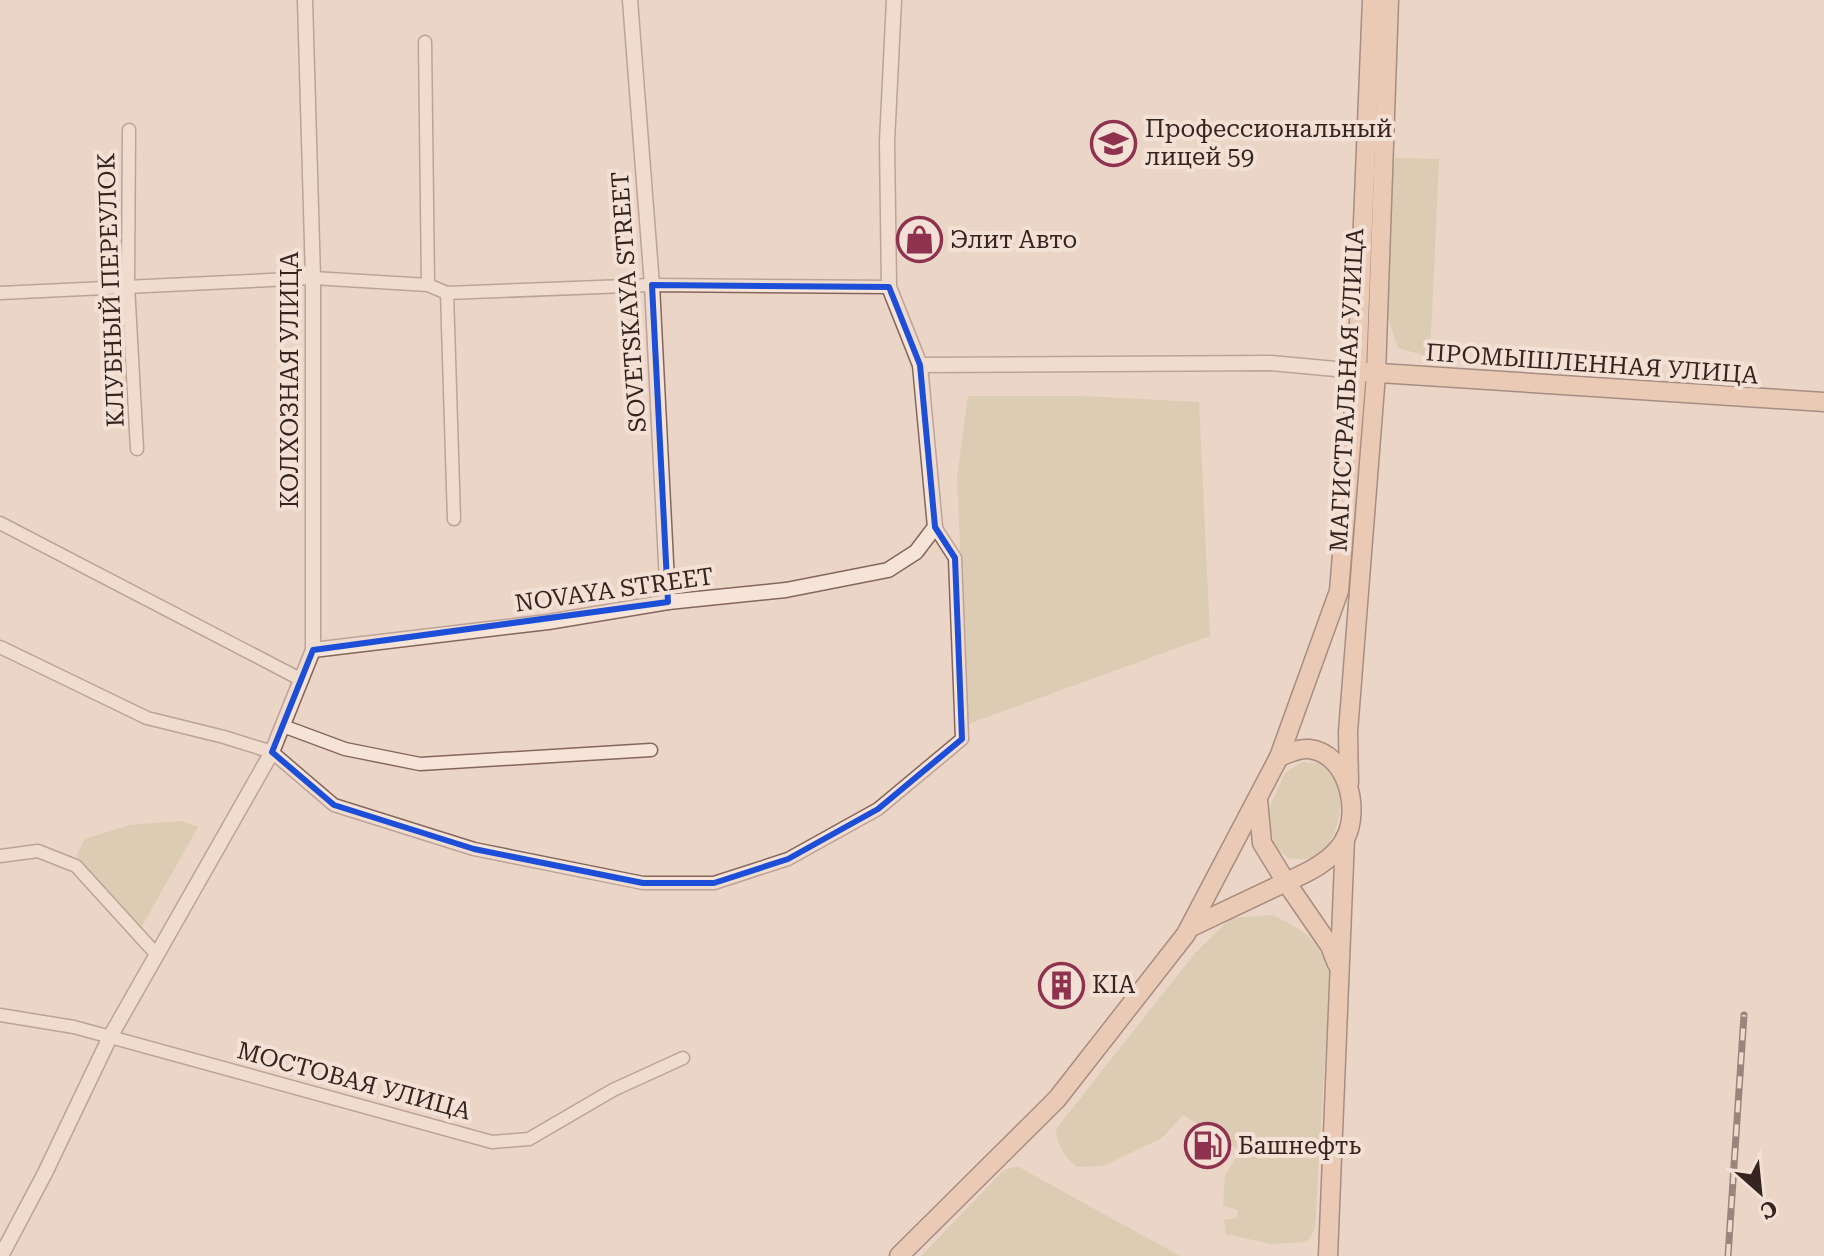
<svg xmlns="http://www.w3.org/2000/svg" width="1824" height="1256" viewBox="0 0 1824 1256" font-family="'Roboto Serif',serif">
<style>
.green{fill:#c8c09b}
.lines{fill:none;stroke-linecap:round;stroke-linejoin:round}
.minor-casing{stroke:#85665d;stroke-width:15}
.tertiary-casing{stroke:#85665d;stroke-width:17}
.primary-casing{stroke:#533631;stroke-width:21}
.minor{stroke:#f6e4d9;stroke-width:12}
.tertiary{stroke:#f6e4d9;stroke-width:14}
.primary{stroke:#ebbda1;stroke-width:18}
.rail-casing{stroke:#362420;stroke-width:7}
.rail{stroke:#f3e1d5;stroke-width:4;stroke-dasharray:12;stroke-linecap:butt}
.marked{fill:none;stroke:#1d4ed8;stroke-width:6;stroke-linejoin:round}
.labels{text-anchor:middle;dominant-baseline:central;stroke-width:8;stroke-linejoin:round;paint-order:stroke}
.poi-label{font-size:24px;fill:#362420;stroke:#f3e1d5;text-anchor:start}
.street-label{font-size:24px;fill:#362420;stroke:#f3e1d5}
</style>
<rect width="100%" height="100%" fill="#ebd5c6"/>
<!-- green -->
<g class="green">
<polygon points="1391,158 1439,159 1430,357 1398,348 1385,308"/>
<polygon points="968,396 1082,396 1199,402 1210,636 968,724 957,477"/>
<path d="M 1302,762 C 1308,763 1316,762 1321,764 C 1351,779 1342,837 1319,854 C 1310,861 1298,859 1288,858 L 1276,848 L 1268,825 L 1269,808 L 1285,773 Z"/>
<polygon points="181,821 198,827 141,928 76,856 85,839 130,825"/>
<path d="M 1273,915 C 1308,933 1315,936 1330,973 L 1315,1228 L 1307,1242 L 1271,1244 L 1226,1234 L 1224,1220 L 1237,1218 L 1238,1210 L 1223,1206 L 1225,1175 L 1241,1151 L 1183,1115 L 1162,1138 L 1103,1166 L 1076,1167 C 1064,1155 1057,1146 1056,1129 L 1196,952 L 1231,918 Z"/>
<polygon points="1018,1166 1024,1170 1180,1256 921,1256 1004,1170"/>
</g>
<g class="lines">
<defs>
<g id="minor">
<polyline points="425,42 428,285"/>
<polyline points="129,130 128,285 137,449"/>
<polyline points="0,293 313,278 428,285 447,293 652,285 889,287"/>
<polyline points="447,293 454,519"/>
<polyline points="0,523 302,680"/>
<polyline points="0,647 147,718 224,737 272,752 334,805 474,849 643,883 714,883 788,859 878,809 962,739 955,558 935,527"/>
<polyline points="283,726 345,749 420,764 651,750"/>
<polyline points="0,856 38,851 76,866 157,955"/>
<polyline points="0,1015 74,1027 492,1142 529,1139 613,1090 683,1058"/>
</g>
<g id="tertiary">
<polyline points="630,0 652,285 668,602"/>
<polyline points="920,365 1271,363 1357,371"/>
<polyline points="313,650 548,622 668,602 786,590 888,570 916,552 935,527 920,365 889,287 887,142 894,0"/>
<polyline points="1,1256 45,1173 110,1037 272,752 313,650 313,278 305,0"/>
</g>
<g id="primary">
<polyline points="1364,372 1824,402"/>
<polyline points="1349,783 1348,732 1376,374 1389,0"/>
<path d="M 1258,800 L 1262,843 L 1286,882 C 1307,873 1333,861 1345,839 C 1361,809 1347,753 1309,749 C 1298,748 1289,753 1279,757"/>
<polyline points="1191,927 1286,882 1330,946 1337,964"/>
<polyline points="899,1256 1057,1099 1186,934 1279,757 1339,591 1357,371 1372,0"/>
<polyline points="1328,1256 1345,838"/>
</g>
</defs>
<!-- minor casing -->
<use href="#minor" class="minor-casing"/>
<!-- tertiary casing -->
<use href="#tertiary" class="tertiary-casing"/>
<!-- primary casing -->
<use href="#primary" class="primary-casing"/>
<!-- minor -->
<use href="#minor" class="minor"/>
<!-- tertiary -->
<use href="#tertiary" class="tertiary"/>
<!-- primary -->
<use href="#primary" class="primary"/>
<defs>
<polyline id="rail" points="1728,1256 1744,1015"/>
</defs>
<!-- rail casing -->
<use href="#rail" class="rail-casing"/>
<!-- rail -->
<use href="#rail" class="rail"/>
</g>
<!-- marked area -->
<path d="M0 0H1824V1256H0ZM 652,285 L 889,287 L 920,365 L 935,527 L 955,558 L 962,739 L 878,809 L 788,859 L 714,883 L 643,883 L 474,849 L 334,805 L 272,752 L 313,650 L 668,602 Z" fill="#ebd5c6" fill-opacity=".55" fill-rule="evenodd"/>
<path class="marked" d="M 652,285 L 889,287 L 920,365 L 935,527 L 955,558 L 962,739 L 878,809 L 788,859 L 714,883 L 643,883 L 474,849 L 334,805 L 272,752 L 313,650 L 668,602 Z"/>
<!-- icons -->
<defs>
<symbol id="university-ring" viewBox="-11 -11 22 22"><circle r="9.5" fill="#f3e1d5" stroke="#8f324f" stroke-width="1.5"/><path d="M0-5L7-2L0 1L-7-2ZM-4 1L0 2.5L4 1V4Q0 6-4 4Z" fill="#8f324f"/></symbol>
<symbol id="shop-ring" viewBox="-11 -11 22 22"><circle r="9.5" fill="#f3e1d5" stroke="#8f324f" stroke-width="1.5"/><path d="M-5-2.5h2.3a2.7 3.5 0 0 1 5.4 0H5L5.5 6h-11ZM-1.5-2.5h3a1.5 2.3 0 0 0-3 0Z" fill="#8f324f"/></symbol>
<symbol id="building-ring" viewBox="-11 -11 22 22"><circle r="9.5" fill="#f3e1d5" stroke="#8f324f" stroke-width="1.5"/><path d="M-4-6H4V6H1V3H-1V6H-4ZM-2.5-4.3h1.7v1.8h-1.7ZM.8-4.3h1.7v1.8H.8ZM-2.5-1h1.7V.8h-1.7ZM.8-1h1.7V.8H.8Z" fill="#8f324f"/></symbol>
<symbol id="fuel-ring" viewBox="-11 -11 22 22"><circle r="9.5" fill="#f3e1d5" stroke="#8f324f" stroke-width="1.5"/><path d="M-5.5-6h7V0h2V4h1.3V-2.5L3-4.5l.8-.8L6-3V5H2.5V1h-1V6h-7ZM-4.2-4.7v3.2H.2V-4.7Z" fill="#8f324f"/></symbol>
</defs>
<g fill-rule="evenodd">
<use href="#university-ring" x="1088" y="118" width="51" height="51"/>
<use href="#shop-ring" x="894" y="214" width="51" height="51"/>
<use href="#building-ring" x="1036" y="960" width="51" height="51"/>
<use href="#fuel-ring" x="1182" y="1120" width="51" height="51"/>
</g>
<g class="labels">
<!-- poi labels -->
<g class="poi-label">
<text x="1145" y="129">Профессиональный<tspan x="1145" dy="28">лицей 59</tspan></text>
<text x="950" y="240">Элит Авто</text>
<text x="1092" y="985">KIA</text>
<text x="1238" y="1146">Башнефть</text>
</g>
<!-- street labels -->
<g class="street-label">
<text transform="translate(111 290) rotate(-92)">КЛУБНЫЙ ПЕРЕУЛОК</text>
<text transform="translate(629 302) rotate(-94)">SOVETSKAYA STREET</text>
<text transform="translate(1592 364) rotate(4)">ПРОМЫШЛЕННАЯ УЛИЦА</text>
<text transform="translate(290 380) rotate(-90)">КОЛХОЗНАЯ УЛИЦА</text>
<text transform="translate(1347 390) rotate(-87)">МАГИСТРАЛЬНАЯ УЛИЦА</text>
<text transform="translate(614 590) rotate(-8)">NOVAYA STREET</text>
<text transform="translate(354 1081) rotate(15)">МОСТОВАЯ УЛИЦА</text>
</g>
</g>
<!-- north arrow -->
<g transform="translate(1760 1192) rotate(153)" stroke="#f3e1d5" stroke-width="6" paint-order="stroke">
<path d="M0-6L14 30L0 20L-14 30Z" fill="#362420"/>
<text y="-12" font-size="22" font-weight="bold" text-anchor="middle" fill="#362420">С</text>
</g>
</svg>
